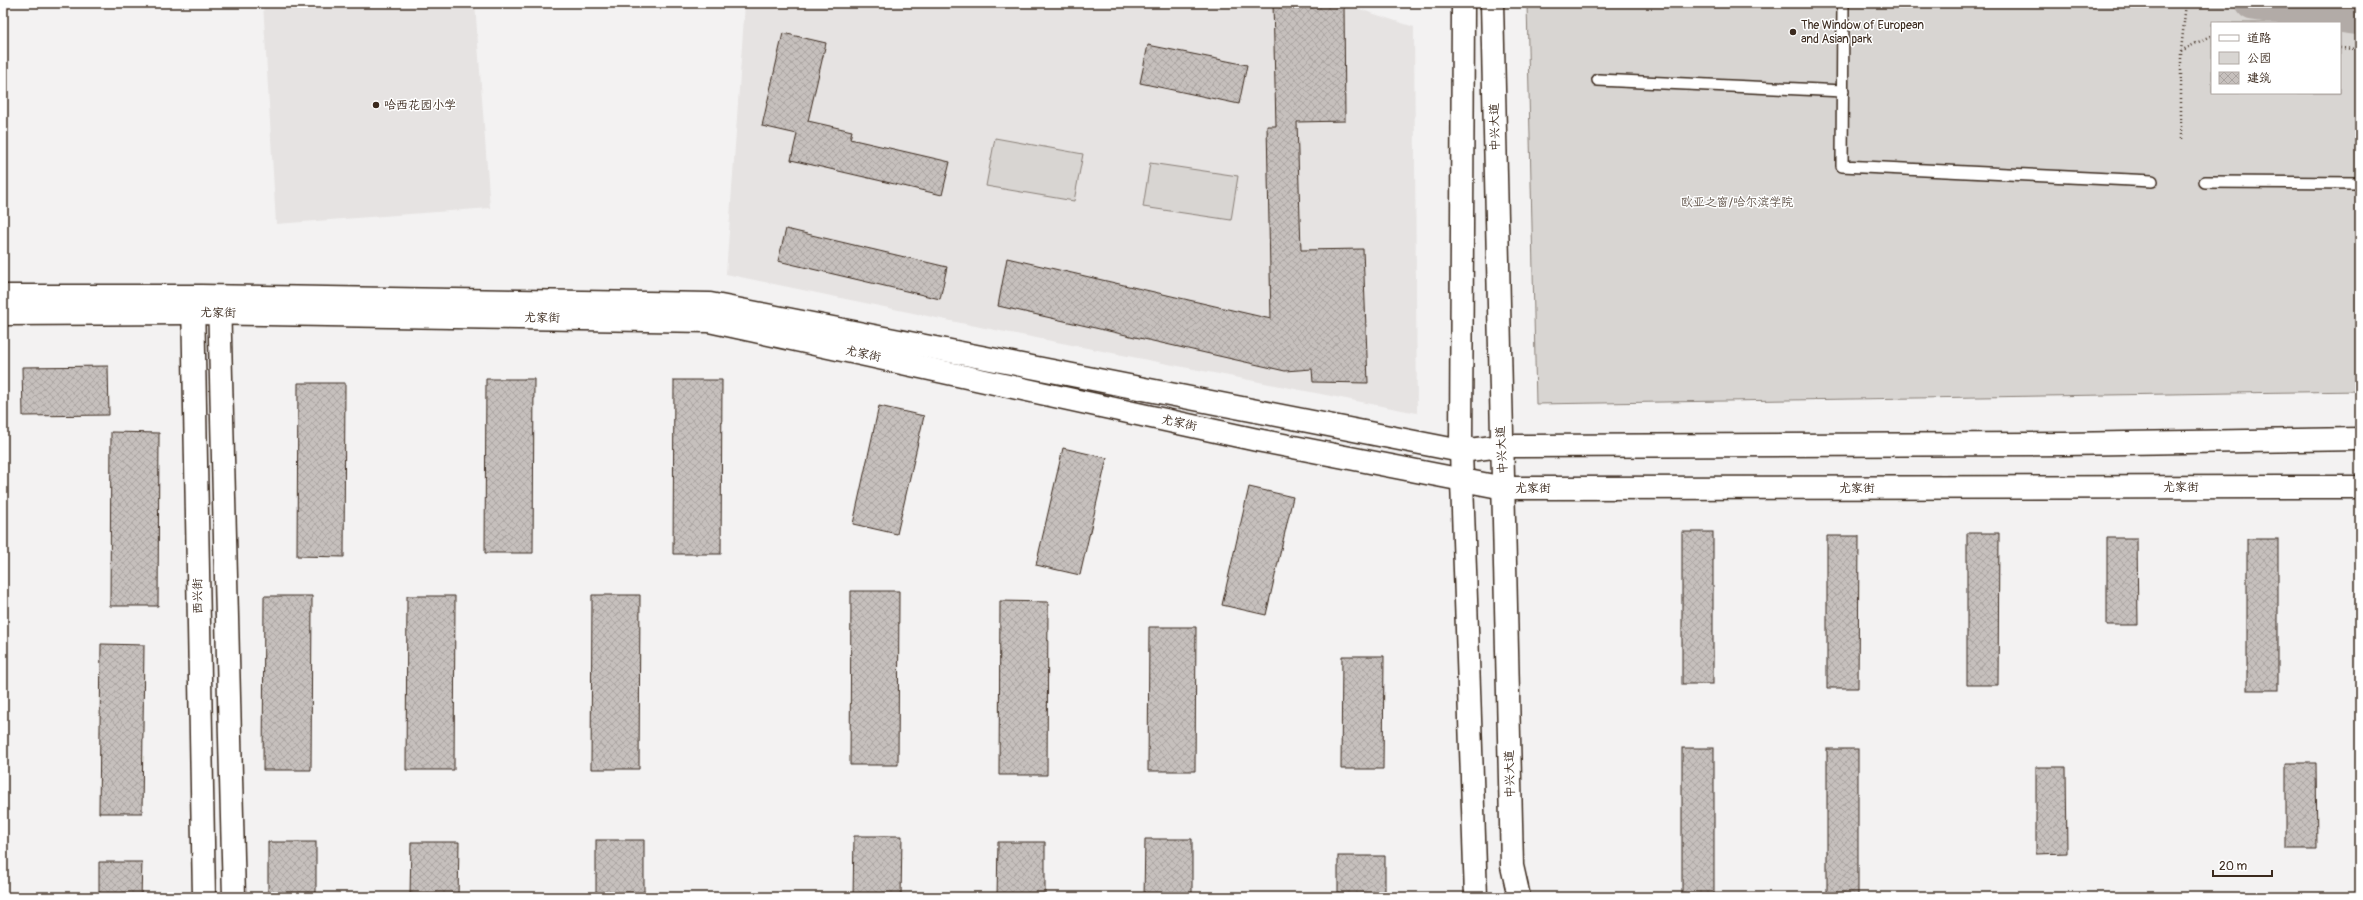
<svg xmlns="http://www.w3.org/2000/svg" width="2363" height="900" viewBox="0 0 2363 900" font-family="Pangolin,'LXGW WenKai TC',sans-serif">
<style>
.built{fill:#e6e3e2}
.green{fill:#d8d5d2;stroke:#8a8078;fill-rule:evenodd}
.lines{fill:none;stroke-linecap:round;stroke-linejoin:round}
.river{stroke:#b2aba7;stroke-width:35}
.building{fill:url(#building-cross-hatch);stroke:#3b2a1e}
.lane-casing{stroke:#3b2a1e;stroke-width:14}
.secondary-casing{stroke:#3b2a1e;stroke-width:25}
.primary-casing{stroke:#3b2a1e;stroke-width:25}
.path{stroke:#3b2a1e;stroke-width:2.5;stroke-dasharray:1 3;stroke-linecap:butt}
.lane{stroke:#fff;stroke-width:11}
.secondary{stroke:#fff;stroke-width:22}
.primary{stroke:#fff;stroke-width:22}
.poi-dot{fill:#3b2a1e;stroke:#fff;stroke-width:1.5}
.labels{text-anchor:middle;dominant-baseline:central;stroke-width:3;stroke-linejoin:round;paint-order:stroke}
.poi-label{font-size:12px;fill:#3b2a1e;stroke:#fff;text-anchor:start}
.street-label{font-size:12px;fill:#3b2a1e;stroke:#fff}
.park-label{font-size:12px;fill:#62554b;stroke:#fff}
</style>
<defs>
<pattern id="building-cross-hatch" width="8" height="8" patternUnits="userSpaceOnUse"><rect width="8" height="8" fill="#c6c0bd"/><path d="M0 0l8 8M0 8l8-8" fill="none" stroke="#aba5a2"/></pattern>
</defs>
<rect width="100%" height="100%" fill="#f3f2f2"/>
<filter id="ink" filterUnits="userSpaceOnUse"><feTurbulence type="fractalNoise" baseFrequency=".025" numOctaves="2"/><feDisplacementMap in="SourceGraphic" scale="8" xChannelSelector="R" yChannelSelector="G"/><feConvolveMatrix kernelMatrix="1 2 1 2 8 2 1 2 1" color-interpolation-filters="sRGB"/></filter>
<g filter="url(#ink)">
<!-- built -->
<g class="built">
<polygon points="263,3 475,3 490,208 276,224"/>
<polygon points="745,3 1341,3 1414,27 1417,413 980,327 726,274"/>
</g>
<!-- green -->
<g class="green">
<path d="M 1527,3 L 2360,3 L 2360,391 L 1536,404 ZM 2212,23 L 2340,23 L 2340,93 L 2212,93 Z"/>
<polygon points="995,138 1083,154 1074,201 986,186"/>
<polygon points="1150,163 1238,176 1231,220 1143,207"/>
</g>
<g class="lines">
<!-- river -->
<polyline class="river" points="2253,3 2360,18"/>
</g>
<!-- building -->
<g class="building">
<polygon points="1273,3 1344,3 1345,121 1297,122 1301,250 1363,249 1368,383 1313,382 1312,369 1285,371 998,306 1007,258 1271,319 1267,126 1276,126"/>
<polygon points="783,33 826,43 808,121 852,131 850,139 950,162 942,195 791,160 797,134 762,126"/>
<polygon points="1148,45 1247,65 1239,104 1140,83"/>
<polygon points="786,229 947,267 940,299 778,261"/>
<polygon points="108,366 109,415 23,416 22,367"/>
<polygon points="486,379 534,379 533,553 485,553"/>
<polygon points="674,380 722,380 721,554 673,554"/>
<polygon points="298,383 345,383 344,557 297,556"/>
<polygon points="879,406 924,416 897,534 853,524"/>
<polygon points="111,432 159,433 158,606 110,606"/>
<polygon points="1063,448 1107,458 1080,575 1036,565"/>
<polygon points="1249,487 1293,497 1266,615 1222,605"/>
<rect x="1682" y="532" width="31" height="152"/>
<polygon points="1967,533 1999,533 1998,685 1967,685"/>
<polygon points="1827,536 1859,536 1858,688 1827,688"/>
<polygon points="2107,538 2137,538 2138,625 2107,625"/>
<rect x="2247" y="539" width="31" height="151"/>
<polygon points="851,591 899,591 898,765 850,765"/>
<polygon points="592,595 640,595 639,769 591,769"/>
<polygon points="264,596 312,596 311,770 263,770"/>
<polygon points="407,596 455,596 454,770 406,770"/>
<polygon points="1000,601 1048,602 1047,775 999,775"/>
<polygon points="1149,627 1196,627 1195,771 1148,771"/>
<polygon points="101,644 144,645 142,813 99,813"/>
<polygon points="1342,656 1384,656 1383,769 1341,769"/>
<rect x="1682" y="748" width="32" height="149"/>
<rect x="1827" y="749" width="31" height="148"/>
<polygon points="2286,763 2316,763 2317,849 2286,849"/>
<polygon points="2036,767 2066,767 2067,853 2036,854"/>
<polygon points="854,836 902,836 901,897 853,897"/>
<polygon points="1145,839 1192,839 1192,897 1144,897"/>
<rect x="596" y="840" width="48" height="57"/>
<rect x="268" y="842" width="48" height="55"/>
<polygon points="411,842 459,842 458,897 410,897"/>
<polygon points="998,842 1045,842 1045,897 997,897"/>
<rect x="1338" y="856" width="47" height="41"/>
<polygon points="99,862 142,862 141,897 99,897"/>
</g>
<g class="lines">
<defs>
<g id="lane">
<polyline points="1843,3 1842,166 2152,181"/>
<polyline points="1598,80 1843,91"/>
<polyline points="2205,182 2360,183"/>
</g>
<g id="secondary">
<polyline points="3,296 201,296 710,304 1461,451 1501,446 2064,444 2360,439"/>
<polyline points="219,298 234,897"/>
<polyline points="193,299 204,897"/>
<polyline points="3,314 193,313 709,321 1257,440 1504,488 2360,487"/>
</g>
<g id="primary">
<polyline points="1463,3 1461,451 1476,897"/>
<polyline points="1492,3 1512,866 1519,897"/>
</g>
</defs>
<!-- lane casing -->
<use href="#lane" class="lane-casing"/>
<!-- secondary casing -->
<use href="#secondary" class="secondary-casing"/>
<!-- primary casing -->
<use href="#primary" class="primary-casing"/>
<!-- path -->
<g class="path">
<polyline points="2340,48 2356,49 2360,52"/>
<polyline points="2181,51 2212,35"/>
<polyline points="2181,139 2181,51 2186,3"/>
</g>
<!-- lane -->
<use href="#lane" class="lane"/>
<!-- secondary -->
<use href="#secondary" class="secondary"/>
<!-- primary -->
<use href="#primary" class="primary"/>
</g>
</g>
<!-- markers -->
<g class="poi-dot">
<circle cx="1793" cy="32" r="4"/>
<circle cx="376" cy="105" r="4"/>
</g>
<g class="labels">
<!-- poi labels -->
<g class="poi-label">
<text x="1801" y="25">The Window of European<tspan x="1801" dy="14">and Asian park</tspan></text>
<text x="384" y="105">哈西花园小学</text>
</g>
<!-- street labels -->
<g class="street-label">
<text transform="translate(1495 127) rotate(-91)">中兴大道</text>
<text transform="translate(218 313) rotate(1)">尤家街</text>
<text transform="translate(542 318) rotate(1)">尤家街</text>
<text transform="translate(863 354) rotate(12)">尤家街</text>
<text transform="translate(1179 423) rotate(12)">尤家街</text>
<text transform="translate(1502 450) rotate(-93)">中兴大道</text>
<text x="2181" y="487">尤家街</text>
<text x="1533" y="488">尤家街</text>
<text x="1857" y="488">尤家街</text>
<text transform="translate(198 596) rotate(-91)">西兴街</text>
<text transform="translate(1510 774) rotate(-91)">中兴大道</text>
</g>
<!-- park labels -->
<g class="park-label">
<text x="1737" y="202">欧亚之窗/哈尔滨学院</text>
</g>
</g>
<!-- margin -->
<rect width="2363" height="900" fill="none" stroke="#fff" stroke-width="16"/>
<rect x="8" y="8" width="2347" height="884" fill="none" stroke="#3b2a1e" stroke-width="1.5" filter="url(#ink)"/>
<!-- legend -->
<rect x="2211" y="22" width="130" height="72" fill="#ffffff" stroke="#b1aaa5"/>
<rect x="2219" y="35" width="20" height="6" fill="#ffffff" stroke="#b1aaa5"/>
<text x="2247" y="42" font-size="12" fill="#3b2a1e">道路</text>
<rect x="2219" y="52" width="20" height="12" fill="#d8d5d2" stroke="#b1aaa5"/>
<text x="2247" y="62" font-size="12" fill="#3b2a1e">公园</text>
<rect x="2219" y="72" width="20" height="12" fill="url(#building-cross-hatch)" stroke="#b1aaa5"/>
<text x="2247" y="82" font-size="12" fill="#3b2a1e">建筑</text>
<!-- scale -->
<path d="M2213 870v6h59v-6" fill="none" stroke="#3b2a1e" stroke-width="2"/>
<text x="2219" y="870" font-size="12" fill="#3b2a1e" stroke="#ffffff" stroke-width="3" paint-order="stroke">20 m</text>
</svg>
